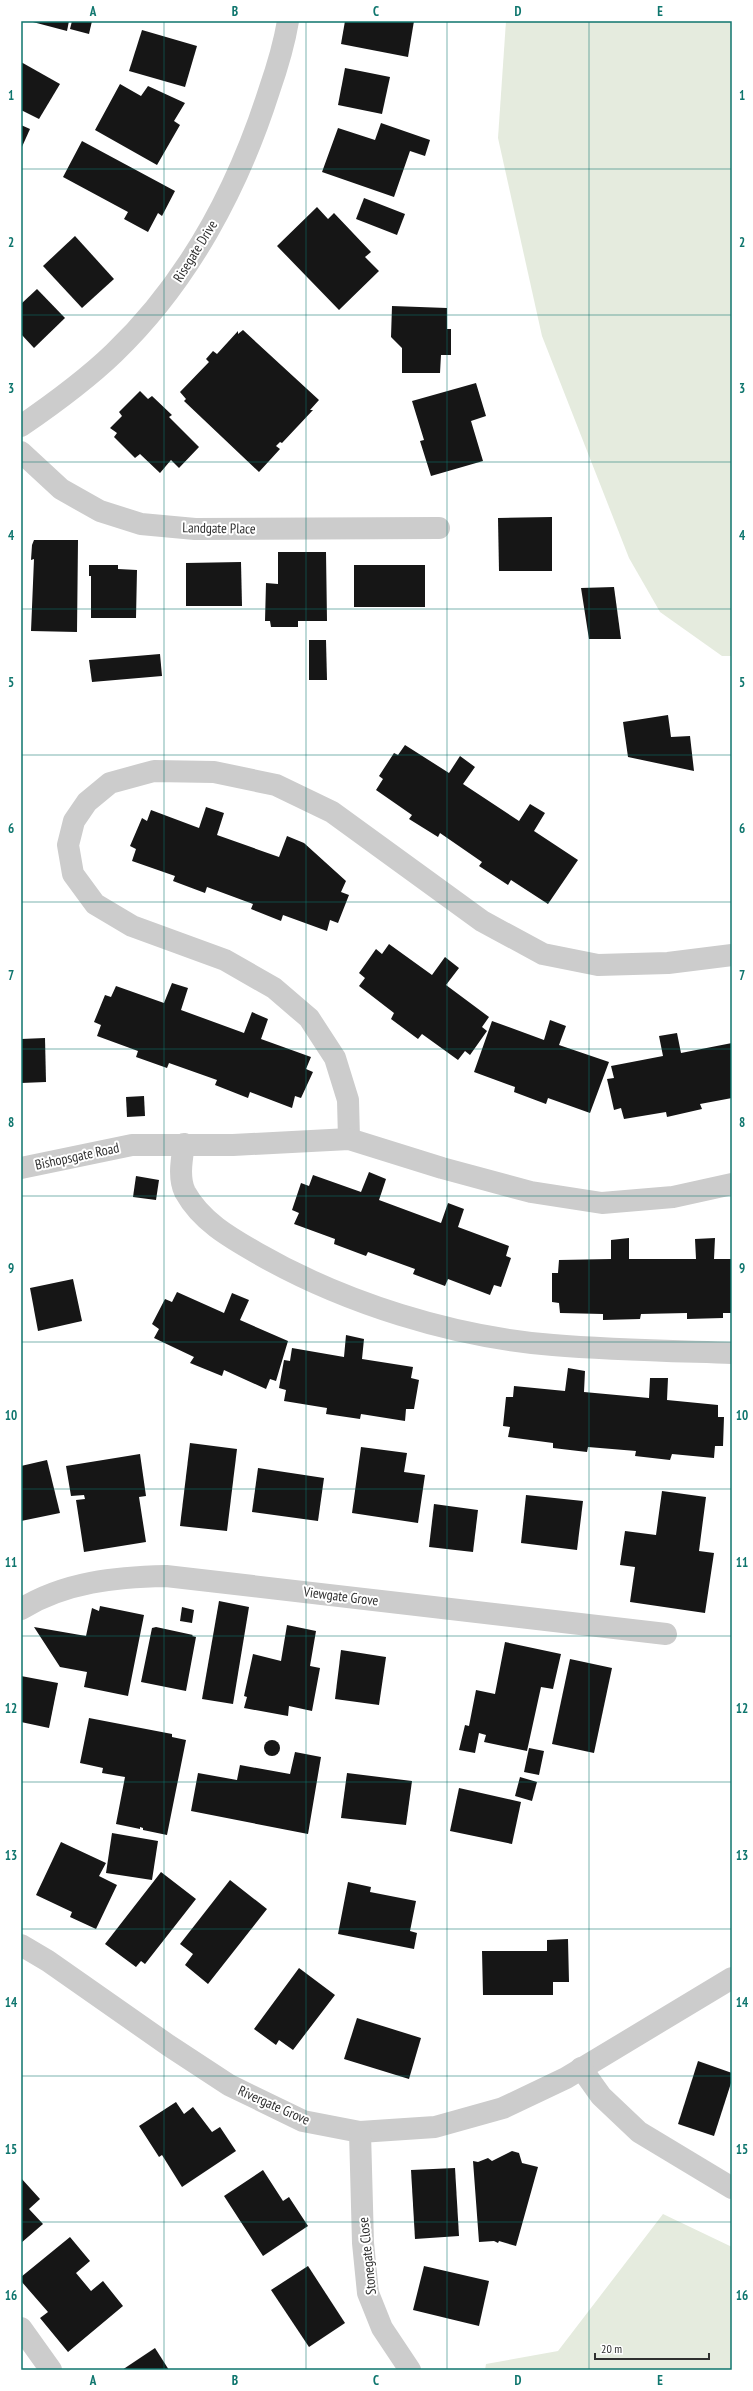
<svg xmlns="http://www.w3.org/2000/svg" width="753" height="2391" viewBox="0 0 753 2391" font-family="'PT Sans Narrow',sans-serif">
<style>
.green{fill:#e5ebde}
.building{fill:#161616}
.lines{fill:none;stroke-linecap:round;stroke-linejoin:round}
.street{stroke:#ccc;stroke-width:22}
.grid{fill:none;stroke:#0f766e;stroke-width:1;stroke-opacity:0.55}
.labels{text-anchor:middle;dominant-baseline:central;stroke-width:4;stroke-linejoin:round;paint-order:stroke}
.street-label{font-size:14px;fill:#2f2f2f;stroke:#fff}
.neatline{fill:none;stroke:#0f766e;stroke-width:1.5}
.grid-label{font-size:13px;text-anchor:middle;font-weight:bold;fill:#0f766e}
</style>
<rect width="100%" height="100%" fill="#fff"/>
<!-- green -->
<g class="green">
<polygon points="506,21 732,21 732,656 722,656 660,612 629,558 542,336 498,138"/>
<polygon points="663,2214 732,2247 732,2370 485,2370 486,2364 558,2351"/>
</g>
<!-- building -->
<g class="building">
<polygon points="29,21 69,21 67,31"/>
<polygon points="72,21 92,21 89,34 70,29"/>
<polygon points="345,21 414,21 408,57 341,44"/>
<polygon points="142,30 197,46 185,87 129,71"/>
<polygon points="21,62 60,84 39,119 21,110"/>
<polygon points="345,68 390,77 382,114 338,105"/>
<polygon points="120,84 141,96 148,86 185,103 174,121 180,125 157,165 95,130"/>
<polygon points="381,123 430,140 425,156 410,151 394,197 322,172 338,128 375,140"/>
<polygon points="21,125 30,129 21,149"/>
<polygon points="82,141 175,191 162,216 158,213 148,232 124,219 128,212 63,177"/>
<polygon points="364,198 405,214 397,235 356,219"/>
<polygon points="317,207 328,219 334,213 371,252 365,257 379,271 339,310 277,246"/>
<polygon points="75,236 114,279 82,308 43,266"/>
<polygon points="37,289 65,318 34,348 21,334 21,304"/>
<polygon points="392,306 447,308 447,329 451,329 451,355 441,355 440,373 402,373 402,348 391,337"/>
<polygon points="243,330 319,400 310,410 313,410 282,443 280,442 276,446 280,449 259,472 184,401 186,399 180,392 209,362 206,359 213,351 217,354 238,331 238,334"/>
<polygon points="476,383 486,416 471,421 483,461 431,476 420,441 424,440 412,401"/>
<polygon points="140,391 148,399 152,396 172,415 169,417 199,447 179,468 171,460 160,473 140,454 135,458 114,437 117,433 110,428 122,416 119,412"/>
<polygon points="552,517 552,571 499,571 498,518"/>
<polygon points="34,540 78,540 77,632 31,631 34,559 31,560 32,545"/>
<polygon points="278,552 326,552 327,621 298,621 298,627 271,627 270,621 265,621 266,583 278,584"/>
<polygon points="241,562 242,606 186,606 186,563"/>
<polygon points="89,565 118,565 118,569 137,570 136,618 91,618 91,576 89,576"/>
<rect x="354" y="565" width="71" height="42"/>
<polygon points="614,587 621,639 589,639 581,588"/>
<polygon points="309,640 326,640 327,680 309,680"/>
<polygon points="160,654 162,676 92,682 89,660"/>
<polygon points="668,715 671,737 690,736 694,771 628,757 623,722"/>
<polygon points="405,745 449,773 460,756 475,767 463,784 519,821 530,804 545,813 534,831 578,860 548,904 511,880 508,885 479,866 482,862 440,833 438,837 409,819 412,815 376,790 383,779 379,776 394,753 398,755"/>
<polygon points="206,807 224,813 217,835 279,857 287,836 304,843 346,881 341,892 349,895 338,923 330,920 327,931 283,915 281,921 251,909 253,904 207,887 205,893 173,881 175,876 132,861 136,849 130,846 142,818 147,821 151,810 199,828"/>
<polygon points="389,944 432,975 445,957 459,968 446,985 489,1017 482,1027 487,1031 470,1055 465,1051 458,1060 422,1034 418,1039 391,1019 394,1013 359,986 365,978 359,973 376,949 382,954"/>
<polygon points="172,983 188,988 181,1010 244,1033 252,1012 268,1019 261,1039 311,1057 306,1069 313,1072 301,1098 295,1096 292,1108 250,1092 248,1098 215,1085 217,1080 169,1063 167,1068 136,1057 138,1051 97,1036 101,1025 94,1022 105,995 111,997 116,986 164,1003"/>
<polygon points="550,1020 566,1026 559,1045 609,1062 590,1113 548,1098 546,1104 514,1092 515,1087 474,1072 492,1021 544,1040"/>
<polygon points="677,1033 681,1053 732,1043 732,1098 700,1104 702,1109 667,1117 666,1112 624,1119 621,1108 614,1110 607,1079 614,1078 611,1066 663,1056 659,1036"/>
<polygon points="45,1038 46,1082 21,1083 21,1039"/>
<polygon points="144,1096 145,1116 127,1117 126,1097"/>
<polygon points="369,1172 386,1179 379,1200 441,1223 448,1203 464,1209 458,1227 509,1246 506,1256 511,1258 501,1287 494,1285 490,1295 448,1279 445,1286 413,1274 415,1269 368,1252 366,1256 334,1244 335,1239 294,1224 299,1213 292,1210 301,1183 309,1186 313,1175 361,1192"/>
<polygon points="136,1176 159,1180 156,1200 133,1197"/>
<polygon points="629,1238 629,1259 696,1259 695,1239 715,1238 714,1259 732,1259 732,1313 723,1313 723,1318 687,1319 687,1313 641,1314 640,1319 603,1320 603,1314 560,1313 559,1303 552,1302 552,1273 558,1273 559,1260 611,1259 611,1240"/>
<polygon points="73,1279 82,1321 38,1331 30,1288"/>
<polygon points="177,1292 224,1313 232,1293 249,1300 240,1320 288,1341 276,1381 270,1379 266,1389 224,1370 222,1376 190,1363 194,1357 154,1338 159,1329 152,1324 165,1299 172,1302"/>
<polygon points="346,1335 364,1339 362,1359 413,1367 411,1378 419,1380 414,1409 406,1409 405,1421 361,1414 360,1419 326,1414 327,1408 284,1401 286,1390 279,1388 284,1360 290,1361 292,1348 344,1357"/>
<polygon points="568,1368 585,1371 584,1392 649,1398 650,1378 668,1378 667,1400 718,1405 718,1417 724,1417 723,1446 715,1446 714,1458 672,1454 670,1460 635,1456 636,1451 588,1447 587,1452 553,1448 553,1443 508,1437 510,1427 503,1426 506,1397 513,1397 514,1386 565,1391"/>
<polygon points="190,1443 237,1449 227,1531 180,1526"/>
<polygon points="361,1447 407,1453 404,1472 425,1475 418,1523 352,1513"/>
<polygon points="140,1454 146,1496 139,1497 146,1542 84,1552 76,1500 85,1499 84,1495 71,1496 66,1466"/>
<polygon points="47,1460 60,1513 21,1521 21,1466"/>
<polygon points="258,1468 324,1478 318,1521 252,1512"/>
<polygon points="662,1491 706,1497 699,1551 714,1553 705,1613 630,1602 635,1567 620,1565 625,1531 656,1535"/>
<polygon points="526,1495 583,1501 577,1550 521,1543"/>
<polygon points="434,1504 478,1510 473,1552 429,1547"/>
<polygon points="219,1601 249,1607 233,1704 202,1699"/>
<polygon points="100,1606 144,1615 128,1696 84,1687 87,1672 60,1667 34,1627 86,1636 92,1608 99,1611"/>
<polygon points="182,1607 194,1610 192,1623 180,1621"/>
<polygon points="287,1625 316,1631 310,1666 320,1668 312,1711 289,1706 288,1716 244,1708 247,1697 244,1696 253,1654 281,1661"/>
<polygon points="156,1627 193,1635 192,1636 196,1637 186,1691 141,1682 152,1628"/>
<polygon points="505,1642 561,1654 553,1689 541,1687 527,1751 484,1742 486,1735 479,1733 475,1753 459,1750 465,1725 469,1726 476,1690 495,1694"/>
<polygon points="341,1650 386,1657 379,1705 335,1699"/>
<polygon points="570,1659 612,1668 594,1753 552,1744"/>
<polygon points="21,1676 58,1683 49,1728 21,1722"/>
<polygon points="89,1718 172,1734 172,1737 186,1740 167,1835 143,1830 143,1828 140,1827 140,1829 116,1824 125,1777 102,1773 103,1768 80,1763"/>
<circle cx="272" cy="1748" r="8"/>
<polygon points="529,1748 544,1751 539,1775 524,1772"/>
<polygon points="295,1752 321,1757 308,1834 191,1811 198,1773 237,1780 240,1765 290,1774"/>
<polygon points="347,1773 412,1781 406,1825 341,1818"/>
<polygon points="520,1777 537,1782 532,1801 515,1796"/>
<polygon points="459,1788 521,1802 512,1844 450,1831"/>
<polygon points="112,1833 158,1841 152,1880 106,1873"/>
<polygon points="61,1842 106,1863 99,1876 117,1885 96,1929 70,1917 72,1912 36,1895"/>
<polygon points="161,1872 196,1899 145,1964 141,1961 136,1967 105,1944"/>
<polygon points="230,1880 267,1909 208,1984 185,1965 193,1954 180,1944"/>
<polygon points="348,1882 371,1887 370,1892 416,1901 410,1931 417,1933 414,1949 338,1934"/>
<polygon points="568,1939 569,1982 553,1982 553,1995 483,1995 482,1951 547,1951 547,1940"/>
<polygon points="299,1968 335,1995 293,2050 279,2040 276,2045 254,2029"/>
<polygon points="357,2018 421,2038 409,2079 344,2059"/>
<polygon points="698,2061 732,2073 732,2080 714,2136 678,2124"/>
<polygon points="176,2102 184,2114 193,2107 212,2132 220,2127 236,2151 182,2187 162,2155 159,2157 139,2126"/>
<polygon points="512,2151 519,2153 522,2163 538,2167 516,2246 499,2241 498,2243 494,2241 479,2242 473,2161 478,2162 488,2158 492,2161"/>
<polygon points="455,2168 459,2236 415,2239 411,2170"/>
<polygon points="263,2170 283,2201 289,2197 308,2226 263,2256 224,2196"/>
<polygon points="21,2178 40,2199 29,2209 43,2224 21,2243"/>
<polygon points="70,2237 90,2261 76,2273 91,2291 103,2281 123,2306 68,2352 40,2318 48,2312 21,2281 21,2277"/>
<polygon points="308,2266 345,2323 309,2347 271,2290"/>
<polygon points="424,2266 489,2281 479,2326 413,2310"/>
<polygon points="155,2348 169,2370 122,2370"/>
</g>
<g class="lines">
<!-- street -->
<g class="street">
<path d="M 21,426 C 53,404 85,381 114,353 C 188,282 238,188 269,91 C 277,68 284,45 288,21"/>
<polyline points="21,452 61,489 100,511 141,524 195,529 439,528"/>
<polyline points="349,1139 348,1100 335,1058 309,1018 274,988 225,960 132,926 95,904 73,874 68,845 74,821 87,802 110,783 154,771 214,772 276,785 332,812 482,921 543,954 598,965 668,963 732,955"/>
<path d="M 184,1144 C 182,1158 178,1178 185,1192 C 201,1221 229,1237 257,1253 C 344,1303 453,1337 553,1345 C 613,1350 673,1351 732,1353"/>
<polyline points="21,1168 132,1145 233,1145 349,1139 442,1168 531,1192 602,1203 673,1197 732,1184"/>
<path d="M 21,1609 C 65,1582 116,1577 166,1576 L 666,1634"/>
<polyline points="21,1945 48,1961 168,2045 229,2085 303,2121 360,2132 435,2127 503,2108 566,2078 732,1978"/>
<polyline points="581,2068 601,2096 639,2132 732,2188"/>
<polyline points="360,2132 363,2243 368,2293 382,2328 410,2370"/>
<polyline points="21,2328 51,2370"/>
</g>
</g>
<!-- grid -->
<path class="grid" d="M 164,21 L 164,2370M 306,21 L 306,2370M 447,21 L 447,2370M 589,21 L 589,2370M 21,169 L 732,169M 21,315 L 732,315M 21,462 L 732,462M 21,609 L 732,609M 21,755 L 732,755M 21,902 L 732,902M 21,1049 L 732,1049M 21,1196 L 732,1196M 21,1342 L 732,1342M 21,1489 L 732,1489M 21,1636 L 732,1636M 21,1782 L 732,1782M 21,1929 L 732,1929M 21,2076 L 732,2076M 21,2222 L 732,2222"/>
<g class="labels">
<!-- street labels -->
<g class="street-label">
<text transform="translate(195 251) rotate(-58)">Risegate Drive</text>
<text transform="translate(219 528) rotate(1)">Landgate Place</text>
<text transform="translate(77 1156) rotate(-12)">Bishopsgate Road</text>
<text transform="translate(341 1596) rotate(7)">Viewgate Grove</text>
<text transform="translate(274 2105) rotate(24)">Rivergate Grove</text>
<text transform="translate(367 2256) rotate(-96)">Stonegate Close</text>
</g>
</g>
<!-- border -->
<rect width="753" height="2391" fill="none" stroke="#ffffff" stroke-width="44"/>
<!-- scale -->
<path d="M595 2353v6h114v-6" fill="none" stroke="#2f2f2f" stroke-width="2"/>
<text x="601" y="2353" font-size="12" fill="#2f2f2f" stroke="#ffffff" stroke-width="3" paint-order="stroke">20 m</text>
<rect x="22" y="22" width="709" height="2347" class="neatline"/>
<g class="grid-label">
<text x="93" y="16">A</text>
<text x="235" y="16">B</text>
<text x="376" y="16">C</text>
<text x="518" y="16">D</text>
<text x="660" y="16">E</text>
<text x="11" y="100">1</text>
<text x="742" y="100">1</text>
<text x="11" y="247">2</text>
<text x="742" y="247">2</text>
<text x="11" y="393">3</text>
<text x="742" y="393">3</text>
<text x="11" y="540">4</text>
<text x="742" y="540">4</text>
<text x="11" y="687">5</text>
<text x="742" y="687">5</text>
<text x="11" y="833">6</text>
<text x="742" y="833">6</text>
<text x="11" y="980">7</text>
<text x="742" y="980">7</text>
<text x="11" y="1127">8</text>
<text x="742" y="1127">8</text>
<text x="11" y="1273">9</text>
<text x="742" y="1273">9</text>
<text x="11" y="1420">10</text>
<text x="742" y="1420">10</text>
<text x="11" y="1567">11</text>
<text x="742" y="1567">11</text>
<text x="11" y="1713">12</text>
<text x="742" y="1713">12</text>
<text x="11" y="1860">13</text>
<text x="742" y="1860">13</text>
<text x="11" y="2007">14</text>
<text x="742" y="2007">14</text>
<text x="11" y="2154">15</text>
<text x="742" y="2154">15</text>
<text x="11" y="2300">16</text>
<text x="742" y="2300">16</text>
<text x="93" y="2385">A</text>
<text x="235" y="2385">B</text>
<text x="376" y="2385">C</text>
<text x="518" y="2385">D</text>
<text x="660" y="2385">E</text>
</g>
</svg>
